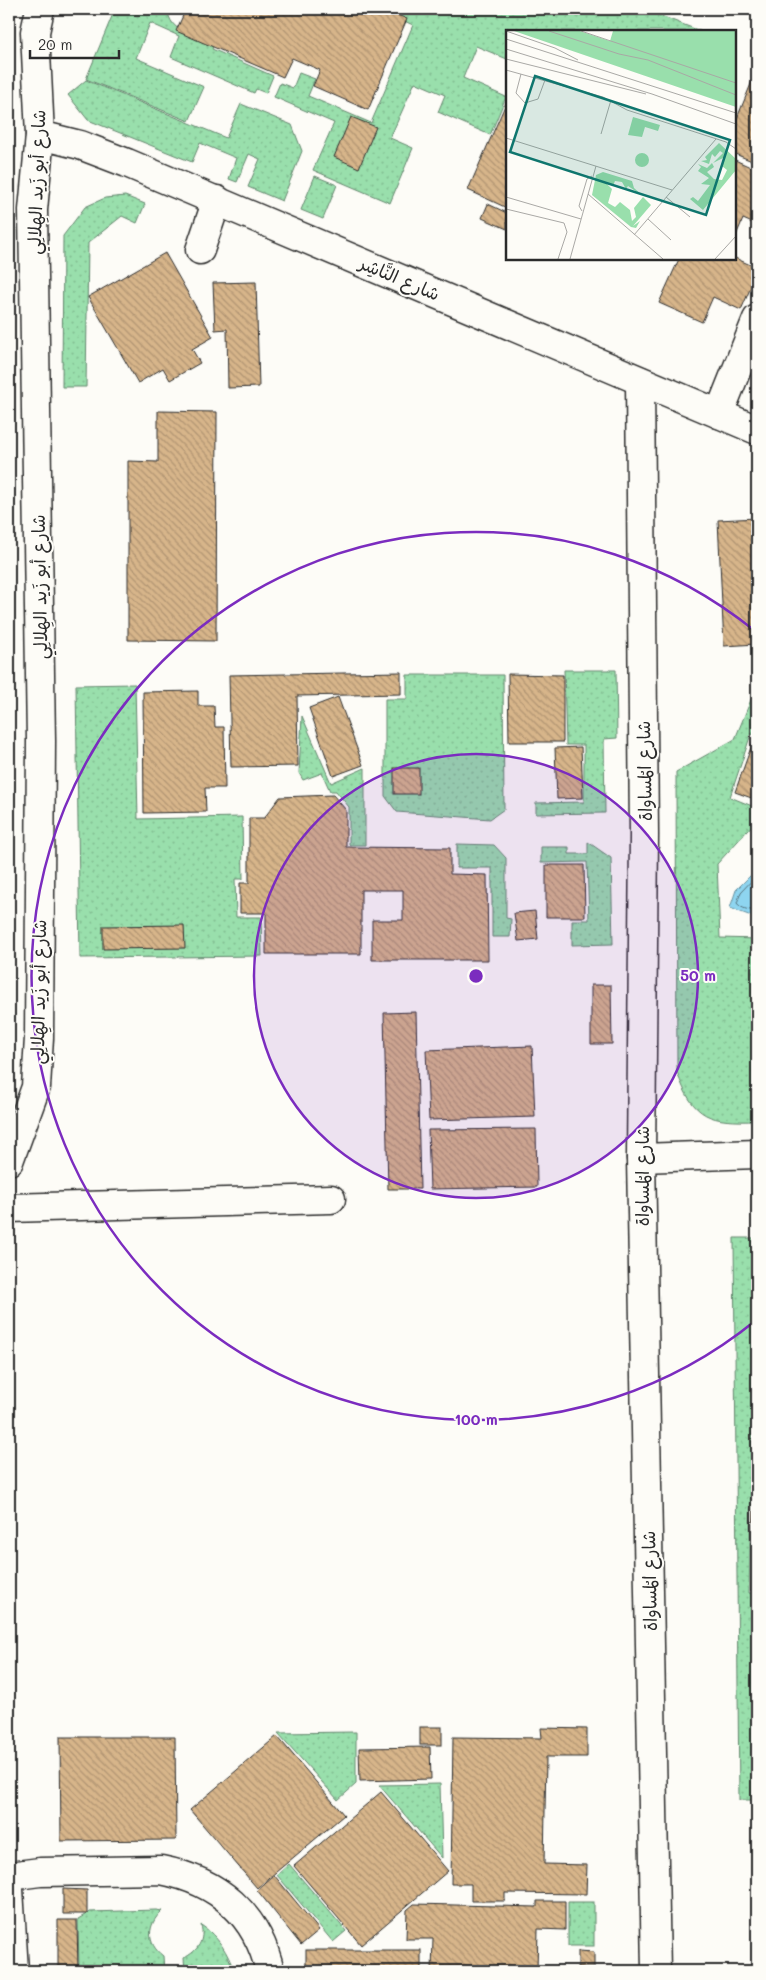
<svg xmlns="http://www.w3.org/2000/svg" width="766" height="1980" viewBox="0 0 766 1980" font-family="Mali,'Playpen Sans Arabic',sans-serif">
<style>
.grass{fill:url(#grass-dots);stroke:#62856c}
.water{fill:#8ed5f0;stroke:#6691a1}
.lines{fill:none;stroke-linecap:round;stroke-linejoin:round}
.shore{stroke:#536f7a;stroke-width:1}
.building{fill:url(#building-back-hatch);stroke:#2b2b2b}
.minor-casing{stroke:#2b2b2b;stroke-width:31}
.minor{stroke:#fdfcf7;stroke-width:28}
.ring{fill:none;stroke:#7b2cbf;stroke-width:2.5}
.labels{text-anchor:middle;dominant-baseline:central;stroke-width:4;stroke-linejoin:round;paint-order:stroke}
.street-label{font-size:18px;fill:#2b2b2b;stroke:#fdfcf7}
.inset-road{fill:none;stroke:#a9a8a5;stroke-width:1}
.view{fill:#0f766e;fill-opacity:0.15;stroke:#0f766e;stroke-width:2.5}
.inset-edge{fill:none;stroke:#2b2b2b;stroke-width:2.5}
.centre{fill:#7b2cbf;stroke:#fdfcf7;stroke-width:2.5}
.ring-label{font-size:15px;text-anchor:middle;font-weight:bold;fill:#7b2cbf;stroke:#fdfcf7;stroke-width:4;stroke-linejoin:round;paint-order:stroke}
</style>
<defs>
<pattern id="grass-dots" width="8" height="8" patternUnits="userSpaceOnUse" patternTransform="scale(1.25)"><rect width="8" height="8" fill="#99dfac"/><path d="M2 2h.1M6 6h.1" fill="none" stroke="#84c094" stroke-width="1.8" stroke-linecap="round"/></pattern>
<pattern id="building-back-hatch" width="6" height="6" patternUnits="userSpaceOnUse" patternTransform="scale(1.25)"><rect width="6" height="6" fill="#d7b58a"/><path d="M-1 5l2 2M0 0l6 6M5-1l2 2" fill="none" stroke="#af9371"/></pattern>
</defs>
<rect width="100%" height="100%" fill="#fdfcf7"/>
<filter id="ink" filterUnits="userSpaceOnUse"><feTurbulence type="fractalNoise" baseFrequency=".02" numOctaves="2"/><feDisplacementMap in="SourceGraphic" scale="10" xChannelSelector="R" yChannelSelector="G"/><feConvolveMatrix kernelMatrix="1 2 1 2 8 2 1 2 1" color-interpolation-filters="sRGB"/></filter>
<g filter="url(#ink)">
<!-- grass -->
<g class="grass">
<path d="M 115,9 L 168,9 C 168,32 196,37 214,44 L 212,49 L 273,76 L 266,93 L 256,89 L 254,93 L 171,57 L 179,36 L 150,23 L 136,58 L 204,87 L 189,121 L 86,79 Z"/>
<polygon points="388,9 643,9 700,31 507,31 507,59 476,46 463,78 506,97 490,135 438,112 445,95 415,82 390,138 413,148 390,203 313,170 334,123 274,97 280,83 293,88 299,73 315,79 308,96 371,123 413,25 387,13"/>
<polygon points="86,80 226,138 241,104 292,125 302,151 282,201 248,187 260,159 249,154 237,182 229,179 236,158 200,143 192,162 88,120 68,95"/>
<polygon points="315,176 337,185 323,219 301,210"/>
<polygon points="125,196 145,204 137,223 122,216 88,243 86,387 62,387 63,236 85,207 105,198"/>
<polygon points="564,670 616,670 617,738 604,739 605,813 536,814 536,803 584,802 584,745 566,745"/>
<polygon points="407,675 503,675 504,809 490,819 397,812 385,796 385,699 407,699"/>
<polygon points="135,684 138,819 242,817 243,879 235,879 236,917 261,917 262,956 80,958 76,685"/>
<path d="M 757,685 L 757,735 L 751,734 L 730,797 L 757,808 L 757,820 L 717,864 L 720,938 L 757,939 L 757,1121 C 710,1122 694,1120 677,1072 L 676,772 L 735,739 Z"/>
<polygon points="302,716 331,783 365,768 365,845 349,845 349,807 336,791 330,791 322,773 303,780 299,773"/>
<polygon points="588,842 611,858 613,944 572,945 572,920 589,920 587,862 541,863 541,847 569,847 569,854 588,854"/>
<polygon points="457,844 494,845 506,858 506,918 511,919 510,937 492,937 492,868 457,868"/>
<polygon points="734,1238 757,1238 749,1593 756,1593 755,1635 757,1636 757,1800 739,1800"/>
<polygon points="356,1732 356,1784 338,1800 278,1733"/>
<polygon points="440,1784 442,1858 379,1785"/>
<polygon points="289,1864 346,1931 333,1942 277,1875"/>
<rect x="568" y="1902" width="26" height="44"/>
<path d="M 156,1910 L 162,1911 C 147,1925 146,1943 163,1956 L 164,1971 L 79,1971 L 78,1919 L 90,1912 Z"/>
<path d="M 201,1925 C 218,1936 228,1953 234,1971 L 185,1971 L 184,1958 C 198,1951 205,1940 201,1925 Z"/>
</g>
<!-- water -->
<polygon class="water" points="757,869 757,914 754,917 730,908 736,890"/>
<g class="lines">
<!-- shore -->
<path class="shore" d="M 757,875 L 741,892 L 737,903 C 741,909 751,911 757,910"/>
</g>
<!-- building -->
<g class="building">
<polygon points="186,9 383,9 407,19 368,110 313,86 320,70 292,58 283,77 176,31"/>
<polygon points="753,79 757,80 757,163 735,154 735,123"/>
<polygon points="507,101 507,208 468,190"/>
<polygon points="351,117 376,127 359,168 334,157"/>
<polygon points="735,160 757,170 757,225 743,219 735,238"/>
<polygon points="488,204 507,213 507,229 482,218"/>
<polygon points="165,253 213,337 192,349 200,363 170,380 163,368 138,383 88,297"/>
<polygon points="735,258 757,268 757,273 741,310 713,297 702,322 659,303 679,259"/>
<polygon points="256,282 259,387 228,388 227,329 215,330 213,283"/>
<polygon points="158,411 217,412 216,641 128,640 128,461 158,462"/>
<polygon points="757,518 757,644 724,646 718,520"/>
<polygon points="401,672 401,694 297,696 298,766 231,767 229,675"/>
<polygon points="508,674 563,675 563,742 509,742"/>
<polygon points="198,691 198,706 214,706 215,727 224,727 225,788 205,788 206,812 144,813 143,692"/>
<polygon points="338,697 363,765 333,776 309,708"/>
<polygon points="754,739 757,740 757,800 735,792"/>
<polygon points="581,747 583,798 557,799 555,748"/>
<rect x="394" y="768" width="25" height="26"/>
<polygon points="333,795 346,810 346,847 450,848 450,874 487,875 488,960 372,960 372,920 403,920 403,890 361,890 361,954 266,954 266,913 240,913 240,883 249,883 249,818 264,818 280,797"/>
<polygon points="546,865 584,865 585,917 546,917"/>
<polygon points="535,911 538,939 518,941 514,913"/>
<polygon points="184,925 185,948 103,949 103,926"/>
<polygon points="591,985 611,985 612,1044 591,1044"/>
<polygon points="416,1012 420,1189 388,1189 384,1013"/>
<polygon points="532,1046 535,1117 429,1120 426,1050"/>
<polygon points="536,1129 537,1187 430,1189 428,1130"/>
<polygon points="756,1459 757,1459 757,1502 755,1502"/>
<polygon points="754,1503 757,1503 757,1547 753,1546"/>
<polygon points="752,1547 757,1547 757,1591 751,1591"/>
<rect x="420" y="1727" width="22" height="18"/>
<polygon points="541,1728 587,1729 587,1757 546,1757 544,1864 587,1865 586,1894 505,1893 505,1901 471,1901 471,1884 451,1884 453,1737 542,1738"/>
<polygon points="277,1736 344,1815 257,1888 190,1810"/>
<polygon points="60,1737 175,1737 176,1840 61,1841"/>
<polygon points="430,1747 431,1779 360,1781 359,1748"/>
<polygon points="381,1792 448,1871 361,1945 294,1866"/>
<polygon points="274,1875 319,1930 301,1945 257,1890"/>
<polygon points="63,1889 87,1890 87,1914 63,1914"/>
<polygon points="537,1901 565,1901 565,1930 538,1929 537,1971 432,1971 433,1939 406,1939 407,1910 414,1904 537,1907"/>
<polygon points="58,1920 77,1920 78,1971 58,1971"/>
<rect x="306" y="1950" width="115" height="21"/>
<polygon points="578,1951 594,1952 594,1967 578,1967"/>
</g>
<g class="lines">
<defs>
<g id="minor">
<polyline points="40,135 80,145 127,163 757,430"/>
<polyline points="200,250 217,200"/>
<polyline points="640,381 644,835 641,1158 656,1971"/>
<polyline points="719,414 757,319"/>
<polyline points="641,1158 757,1154"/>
<polyline points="9,1161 36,1087 39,1038 41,741 33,210 40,135 35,32 40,9"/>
<polyline points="9,1208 331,1199"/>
<path d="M 9,1876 L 40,1872 L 161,1870 C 218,1881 257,1914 270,1971"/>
<polyline points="9,1889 14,1971"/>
</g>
</defs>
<!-- minor casing -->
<use href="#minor" class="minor-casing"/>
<!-- minor -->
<use href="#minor" class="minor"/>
</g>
</g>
<!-- distance rings -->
<circle cx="476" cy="976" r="222" fill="#7b2cbf" fill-opacity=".12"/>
<g class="ring">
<circle cx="476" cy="976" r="222"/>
<path d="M755 1321A444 444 0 1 1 755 631"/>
</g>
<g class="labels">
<!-- street labels -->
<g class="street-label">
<text transform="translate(36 182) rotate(-88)">شارع أبو زَيد الهِلالِي</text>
<text transform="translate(400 278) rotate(23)">شارع النَّاشِر</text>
<text transform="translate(39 587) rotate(-91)">شارع أبو زَيد الهِلالِي</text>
<text transform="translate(644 771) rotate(-91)">شارع المُساواة</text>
<text transform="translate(38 992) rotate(-89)">شارع أبو زَيد الهِلالِي</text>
<text transform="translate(642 1176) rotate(-90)">شارع المُساواة</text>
<text transform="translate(649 1581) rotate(-91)">شارع المُساواة</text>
</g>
</g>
<!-- overview -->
<g transform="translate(506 30)">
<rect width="230" height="230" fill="#fdfcf7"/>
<path d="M 127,87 L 154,95 L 152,101 L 139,97 L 136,107 L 122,105 ZM 213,113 L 230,129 L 230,140 L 197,180 L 184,169 L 187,167 L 192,171 L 204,155 L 195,154 L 203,148 L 192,141 L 195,137 L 192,134 L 201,138 L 206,133 L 208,137 L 201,142 L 208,149 L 216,150 L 221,140 L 216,136 L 219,127 L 207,133 L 217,123 L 214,121 L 209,127 L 206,124 L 203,134 L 195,131 L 201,130 L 199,127 ZM129 130a7 7 0 1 1 14 0a7 7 0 1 1-14 0ZM 97,142 L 126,151 L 128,158 L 137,166 L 122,156 L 120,159 L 116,152 L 109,151 L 107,156 L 100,153 L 106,159 L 102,173 L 109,177 L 114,172 L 124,180 L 126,191 L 130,187 L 128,178 L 137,167 L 145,175 L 127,196 L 134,191 L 130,198 L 125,197 L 86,165 L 90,145 Z" fill="#99dfac"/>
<path d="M 8,1 L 74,1 L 104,11 L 107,1 L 230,1 L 230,77 Z" fill="#99dfac"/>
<path class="inset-road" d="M 0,1 L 49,18 L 72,30M 43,1 L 113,24 L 142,30 L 230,65M 75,1 L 230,53M 0,9 L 230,83M 0,19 L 146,64 L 230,94M 0,29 L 140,64M 0,40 L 97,67 L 121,80 L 220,112 L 230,119M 15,44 L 10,63 L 19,73 L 32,69 L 39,50M 95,104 L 105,70M 0,108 L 166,160M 82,164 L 157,229M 0,167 L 75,189M 160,167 L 184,187M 0,179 L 58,193 L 61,202 L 52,229M 76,181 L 73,176 L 81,149 L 86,146M 142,189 L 165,210M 128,205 L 210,109M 64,229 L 90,136M 209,229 L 230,206"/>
<path class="view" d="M 29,46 L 224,110 L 200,185 L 4,122 Z"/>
<rect width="230" height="230" class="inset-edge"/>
</g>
<circle cx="476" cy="976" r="8" class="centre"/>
<g class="ring-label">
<text x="698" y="981">50 m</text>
<text x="476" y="1425">100 m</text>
</g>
<!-- margin -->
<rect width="766" height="1980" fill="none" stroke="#fdfcf7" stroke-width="30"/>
<rect x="15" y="15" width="736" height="1950" fill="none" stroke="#2b2b2b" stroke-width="2" filter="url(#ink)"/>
<!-- scale -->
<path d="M30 50v8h89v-8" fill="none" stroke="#2b2b2b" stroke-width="2.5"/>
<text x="38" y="50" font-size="15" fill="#2b2b2b" stroke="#fdfcf7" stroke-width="4" paint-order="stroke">20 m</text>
</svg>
